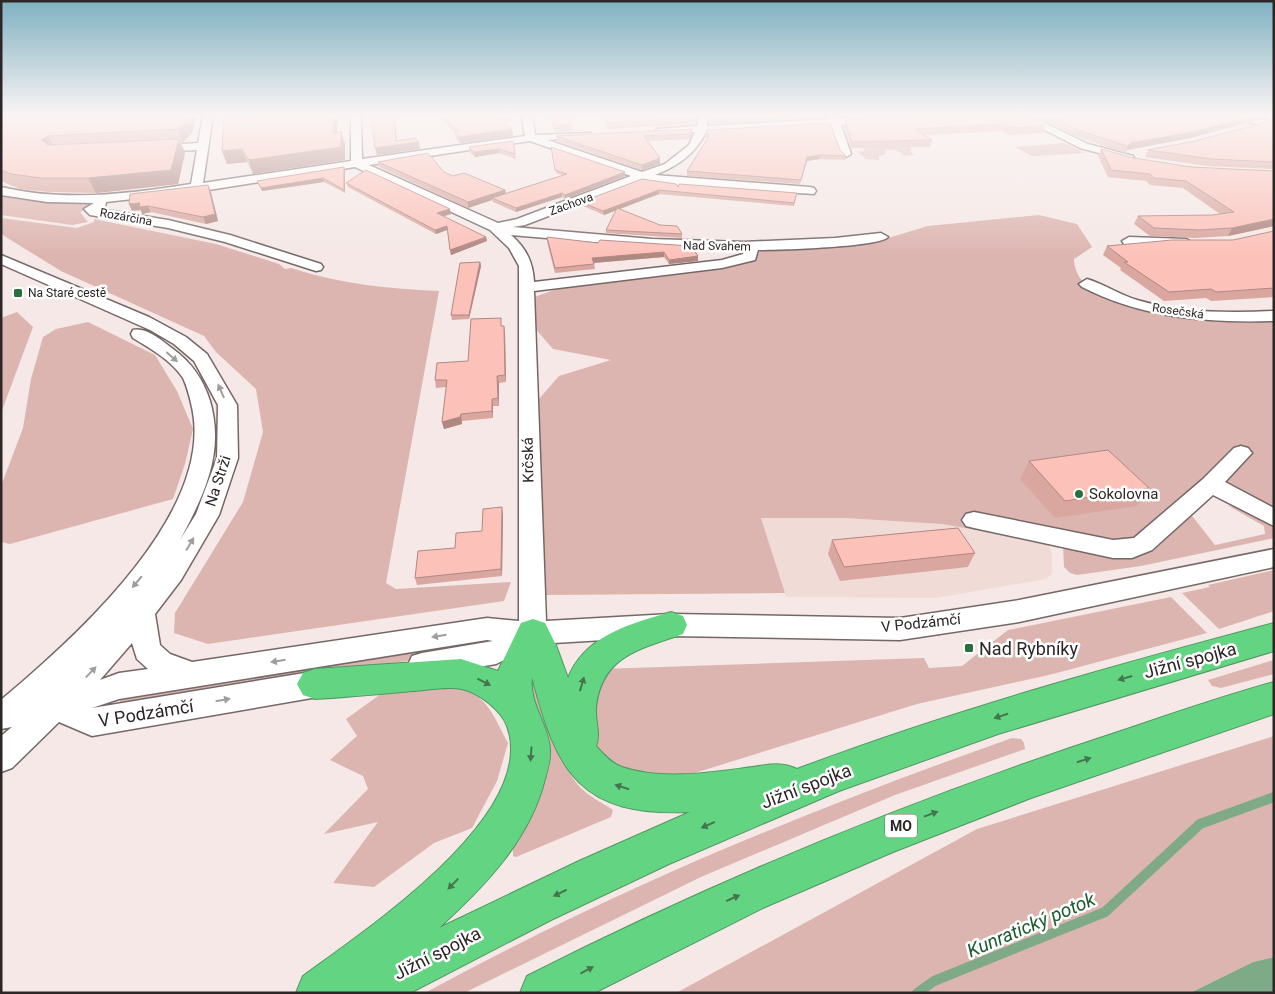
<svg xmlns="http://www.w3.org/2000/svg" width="1275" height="994" viewBox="0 0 1275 994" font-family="Roboto,sans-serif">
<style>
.built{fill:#f0dbd7}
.green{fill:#ddb5b0}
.water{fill:#7faa87}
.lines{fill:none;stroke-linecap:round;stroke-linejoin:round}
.stream{stroke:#7faa87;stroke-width:10}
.minor-casing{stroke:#746867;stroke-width:3}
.highway-casing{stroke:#509862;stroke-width:2}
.minor{fill:#fff;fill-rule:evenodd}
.highway{fill:#63d582;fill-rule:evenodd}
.wall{fill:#d9a7a0}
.shaded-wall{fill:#b08882}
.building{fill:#fcc2ba;stroke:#b08882}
.oneway{fill:#a09e9d}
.oneway2{fill:#45754f}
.poi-dot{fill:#28713e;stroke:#fff;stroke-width:2}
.labels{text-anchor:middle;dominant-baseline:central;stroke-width:5;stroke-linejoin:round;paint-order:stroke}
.far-street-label{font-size:12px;fill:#2c2726;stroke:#fff}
.far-poi-label{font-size:12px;fill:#2c2726;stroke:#fff;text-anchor:start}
.shield{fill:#fff;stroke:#6b6867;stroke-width:1}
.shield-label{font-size:14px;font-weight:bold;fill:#2c2726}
.street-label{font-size:15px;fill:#2c2726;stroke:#fff}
.poi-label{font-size:15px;fill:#2c2726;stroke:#fff;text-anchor:start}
.near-poi-label{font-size:18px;fill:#2c2726;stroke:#fff;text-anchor:start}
.near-street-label{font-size:18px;fill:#2c2726;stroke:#fff}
.near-water-label{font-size:19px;font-style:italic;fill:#1b5c2f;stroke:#fff}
</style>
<rect width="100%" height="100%" fill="#f5e8e6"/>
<!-- built -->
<polygon class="built" points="761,518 845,518 942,524 1048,542 1052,554 1052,574 1046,579 936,598 786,597"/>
<!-- green -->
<g class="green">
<polygon points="1065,143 1085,153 1032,156 1015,147"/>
<polygon points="906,145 912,149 910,151 914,155 905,156 896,150 885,150 886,154 879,156 879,160 866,159 858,152 865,151 863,148"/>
<polygon points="1,195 106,200 80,212 88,222 72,225 1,215"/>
<path d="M 1039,215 L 1077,224 L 1092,247 L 1074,259 C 1074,320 1231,321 1274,322 L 1274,509 L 1230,484 L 1189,514 L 1193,517 L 1215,545 L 1265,534 L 1264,526 L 1227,505 L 1253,513 L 1274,525 L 1274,538 L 1141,566 L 1077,575 L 1070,573 L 1064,567 L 1063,545 L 942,524 L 845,518 L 761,518 L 785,593 L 546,595 L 533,438 L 538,400 L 559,376 L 611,360 L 553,349 L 532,325 L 532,298 L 565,286 L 751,260 L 763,249 L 854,244 L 888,238 L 928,226 Z"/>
<path d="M 1,218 L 77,228 L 94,222 L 94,219 L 216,244 L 279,264 L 285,269 L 291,268 C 340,284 389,289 439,291 L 386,583 L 396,589 L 511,582 L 504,601 L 208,644 L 174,633 L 175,613 L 243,502 L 263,432 L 256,389 L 216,352 L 204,336 L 61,271 L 1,234 Z"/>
<polygon points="17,312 33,327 1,413 1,318"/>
<polygon points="88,322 155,355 177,391 193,429 185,464 173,499 10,544 1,542 1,486 23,428 31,379 43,337 56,329"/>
<polygon points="1274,570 1274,611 1219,629 1182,593 1210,587 1208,585"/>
<path d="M 1171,597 L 1207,633 L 1049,675 L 917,704 L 685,776 C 651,778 601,773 592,732 C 591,727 588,719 589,713 C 591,699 598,683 602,669 L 924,658 L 929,668 L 962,666 L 1008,630 Z"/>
<polygon points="488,640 493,641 489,648 118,706 122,696"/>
<polygon points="1274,660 1274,674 1221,688 1212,686 1208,680"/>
<path d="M 529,661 C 541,696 555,758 578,785 C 588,796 601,802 613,810 L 611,817 L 516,857 L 513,856 L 513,848 L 533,813 L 539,797 L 546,732 L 528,690 Z"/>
<path d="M 439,684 C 485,690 488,705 508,743 L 497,781 L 472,828 L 434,843 L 374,887 L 333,883 L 378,822 L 324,834 L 368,789 L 363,776 L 330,760 L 357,736 L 346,719 L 381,694 Z"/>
<polygon points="1274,736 1274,957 1253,962 1190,993 676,993 977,829"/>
<path d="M 1012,738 L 1021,739 L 1024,743 L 1025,749 L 895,795 L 701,877 L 464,993 L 425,993 C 613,890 811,809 1012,738 Z"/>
</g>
<!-- water -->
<polygon class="water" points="1274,957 1274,993 1190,993 1253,962"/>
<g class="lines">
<!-- stream -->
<polyline class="stream" points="917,993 934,981 1105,912 1200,824 1274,797"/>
<defs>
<g id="minor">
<path d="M 203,116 L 213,116 L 203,183 L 351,161 L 351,116 L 361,116 L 362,159 L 525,136 L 522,116 L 532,116 L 535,135 L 591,133 L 591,137 L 587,138 L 547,140 L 642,172 L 665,164 L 689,145 L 695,132 L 661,134 L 656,131 L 657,129 L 697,126 L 699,116 L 707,116 L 707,126 L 829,119 L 828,116 L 838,116 L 839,119 L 874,117 L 879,120 L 874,123 L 841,125 L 851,154 L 846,157 L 841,154 L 831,125 L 706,132 C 695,154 678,166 655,175 L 810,187 L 814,188 L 816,191 L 814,194 L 668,185 L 642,180 L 525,225 L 513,227 L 652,239 L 744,242 L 835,238 L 881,233 L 888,237 C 880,247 777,250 758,250 L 755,260 L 722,268 L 534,291 L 546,621 L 671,614 L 900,618 L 1019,600 L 1274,549 L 1274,567 L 1019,622 L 900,640 L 671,636 L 537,644 L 496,664 L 422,677 L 412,674 L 408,665 L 412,656 L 422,653 L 493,641 L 487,640 L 119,699 L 92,708 L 329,669 L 339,673 L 343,682 L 339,691 L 329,695 L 92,736 L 59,722 L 12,768 L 1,772 L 1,736 L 12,727 L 1,729 L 1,700 C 75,638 219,510 191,403 C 189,395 187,386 183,378 C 171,360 151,349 133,338 L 131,334 L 133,330 C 147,327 162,341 173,349 C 192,363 203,379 210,401 C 225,453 204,495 180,540 L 196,514 L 217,458 L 218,405 L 194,361 L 174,344 L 150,330 L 1,264 L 1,255 L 149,317 L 186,337 L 207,354 L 237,405 L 238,458 L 219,515 L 181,580 L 155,614 L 160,645 L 170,654 L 192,662 L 487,618 L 519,621 L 519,266 L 509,248 L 490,230 L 355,167 L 196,192 L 106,202 L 105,207 L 100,209 L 168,220 L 230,235 L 321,264 L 323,267 L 321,270 L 316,271 L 225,242 L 168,228 L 90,215 L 84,209 L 94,203 L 47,202 L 1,195 L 1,187 C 65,202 127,194 191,184 L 197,150 L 153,152 L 148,149 L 153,146 L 198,143 ZM 530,141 L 631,176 L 517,219 L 498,223 L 369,165 ZM 511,235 L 652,247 L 744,250 L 743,254 L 722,260 L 534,282 C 533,262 526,248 511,235 ZM 132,643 L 137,659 L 148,669 L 119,673 L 100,680 Z"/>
<polygon points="1017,116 1030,116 1088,144 1133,156 1134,158 1129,161 1080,148"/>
<polygon points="1222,116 1244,116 1274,122 1274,128"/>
<polygon points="1129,237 1186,239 1193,243 1186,247 1124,244 1122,241"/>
<path d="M 1087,279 C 1104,284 1120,295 1137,300 C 1181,313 1228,313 1274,311 L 1274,321 C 1207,323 1142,318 1082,287 L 1079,284 Z"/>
<polygon points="1241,446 1248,448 1252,453 1225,482 1274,508 1274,526 1213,495 1152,550 1132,558 1113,558 974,528 966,526 962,520 966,514 974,512 1113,540 1134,538 1203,479 1234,448"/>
</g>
<g id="highway">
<path d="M 671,612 L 683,616 L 687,625 L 683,634 C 640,649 601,656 596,708 C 595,720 601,735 596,746 C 603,754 612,764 622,767 C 660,780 707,773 745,768 C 765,766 778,760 797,769 C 953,710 1113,666 1274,623 L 1274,651 L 998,734 L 839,791 L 669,864 L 551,920 L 410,993 L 296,993 L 303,976 C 364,931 540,815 507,726 C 501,710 479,693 462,689 C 447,686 428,690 413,691 C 380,694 348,697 315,699 L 303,695 L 297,684 L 303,673 L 315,669 L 461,659 L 498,671 L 521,623 L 533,619 L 545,623 L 556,645 L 568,678 C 585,635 630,624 671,612 ZM 532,677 C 557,773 580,817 690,812 L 579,861 L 439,928 C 484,887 530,840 545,779 C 548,769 551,759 550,749 C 548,723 529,704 532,677 Z"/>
<path d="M 1274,682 L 1274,714 L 1031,798 L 893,852 L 765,907 L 594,993 L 520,993 L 527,976 C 720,878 918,797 1124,730 C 1174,713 1223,696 1274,682 Z"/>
</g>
</defs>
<!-- minor casing -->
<use href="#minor" class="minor-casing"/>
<!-- highway casing -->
<use href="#highway" class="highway-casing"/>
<!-- minor -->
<use href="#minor" class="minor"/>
<!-- highway -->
<use href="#highway" class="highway"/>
</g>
<!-- wall -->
<g class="wall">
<polygon points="1,116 197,116 192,133 183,142 181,142 185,153 178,184 96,193 49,192 20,189 1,181"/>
<polygon points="438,116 510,116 511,121 503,122 513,136 460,143 456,139 455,133"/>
<polygon points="545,116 569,116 571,125 572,131 554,132 551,119 545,120"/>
<polygon points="601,116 698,116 695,124 608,129"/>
<polygon points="708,116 827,116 826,117 709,124"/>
<polygon points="840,116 879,116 840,117"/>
<polygon points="918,116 1045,126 1043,133 1009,135 1002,131 924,135 932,140 930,147 851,148 844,127 845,120"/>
<polygon points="1034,116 1272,116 1190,138 1127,150 1125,153 1078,137"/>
<polygon points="1274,120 1274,169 1208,166 1145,157 1148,150 1195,141"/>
<polygon points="692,129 692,134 690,139 648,141 660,158 660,164 642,170 557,141 556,136"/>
<polygon points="707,130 840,150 846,156 845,160 819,159 807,161 800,184 687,176 687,171 707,138 705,138 705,134"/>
<polygon points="337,132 341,132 345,144 345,160 253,174 247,162 227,164 222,151"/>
<polygon points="513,141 516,159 499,153 475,157 469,152 469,147"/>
<polygon points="551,147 625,172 625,176 565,199 562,197 516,212 493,202 492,200 468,208 379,167 378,162 444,172 453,176 505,190 506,193 562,175 556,173"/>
<polygon points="1101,149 1134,158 1191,167 1274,171 1274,226 1228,236 1195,238 1150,236 1134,224 1138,216 1212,215 1220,214 1183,188 1150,185 1146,181 1108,177 1098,156"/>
<polygon points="345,170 345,193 324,182 262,191 257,181"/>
<polygon points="346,183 451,214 443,216 486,237 487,241 451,255 447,230 436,234 348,187"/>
<polygon points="208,185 211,192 218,221 206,224 151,212 142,214 141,210 132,211 129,204"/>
<polygon points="678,187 797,193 794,206 659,194 619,209 682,234 682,238 606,233 606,230 617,210 604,215 581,205 581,202"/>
<polygon points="1274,231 1274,297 1211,301 1206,298 1164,301 1120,270 1121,268 1103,255 1107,246 1233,240"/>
<polygon points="547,237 698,256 698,261 669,264 664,257 594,263 595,269 555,273 547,242"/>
<polygon points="480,262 481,266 469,319 452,320 451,315"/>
<polygon points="502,326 505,333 506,382 499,383 499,406 493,406 493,418 462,421 462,424 444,429 442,422 447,387 436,388 435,380 468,361"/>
<polygon points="1029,461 1149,488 1137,506 1055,518 1020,479"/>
<polygon points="503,515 502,576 417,585 415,578 455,548 482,531"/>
<polygon points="832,540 975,553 968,567 840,581 828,554"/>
</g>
<!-- shaded-wall -->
<g class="shaded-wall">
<polygon points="188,116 197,116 192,133 183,142 178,129"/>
<polygon points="334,116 338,116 336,145 333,133"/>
<polygon points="394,116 395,116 397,145 419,142 420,149 377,155 375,148 396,141"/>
<polygon points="696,116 698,116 695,124 696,118"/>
<polygon points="1252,116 1272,116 1190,138 1127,150 1125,153 1130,143"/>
<polygon points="512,129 513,136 460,143 459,137"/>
<polygon points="692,129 692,134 690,139 690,134"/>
<polygon points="341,132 345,144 345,160 253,174 249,160"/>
<polygon points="48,136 55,149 48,153 41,140"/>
<polygon points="179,139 185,153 178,184 96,193 88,178"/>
<polygon points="242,149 247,162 227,164 222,151"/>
<polygon points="499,149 499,153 475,157 474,152"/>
<polygon points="820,155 819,159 807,161 800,184 807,157"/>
<polygon points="660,158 660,164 642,170 642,165"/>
<polygon points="344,167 345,170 345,193 344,190"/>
<polygon points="625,172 625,176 565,199 565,195"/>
<polygon points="323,178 324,182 262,191 261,188"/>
<polygon points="208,185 211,192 218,221 206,224 203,217"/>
<polygon points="505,190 506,195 492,198 492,200 468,208 468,202"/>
<polygon points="659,190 659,194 604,215 603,211"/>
<polygon points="562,193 562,197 516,212 516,208"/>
<polygon points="140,203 148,206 151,212 142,214 141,210 132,211 129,204"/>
<polygon points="450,209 451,214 438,218 437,213"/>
<polygon points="1274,219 1274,226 1228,236 1232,228"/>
<polygon points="447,226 447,230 436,234 435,230"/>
<polygon points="486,237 487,241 451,255 450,250"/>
<polygon points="664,252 664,257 592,263 592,258"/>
<polygon points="698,256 698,261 669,264 669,260"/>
<polygon points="480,262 481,266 469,319 469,315"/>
<polygon points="504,326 505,333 506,382 505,375"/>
<polygon points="497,376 499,383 499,406 498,398"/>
<polygon points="492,399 493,406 493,418 492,411"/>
<polygon points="461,414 462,424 444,429 442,422"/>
<polygon points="502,507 503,515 502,576 501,569"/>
</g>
<!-- building -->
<g class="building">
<polygon points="1,116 188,116 187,120 178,129 48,136 41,140 48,145 179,139 171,170 88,178 41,178 11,174 1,170"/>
<polygon points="224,116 334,116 333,133 341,132 341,147 249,160 242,149 222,151"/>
<polygon points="371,116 394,116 396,141 415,138 419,142 375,148"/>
<polygon points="443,116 497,116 512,129 459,137 455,132 459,132"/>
<polygon points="551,116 569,116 571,125 553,126"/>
<polygon points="604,116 696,116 696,118 607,123"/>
<polygon points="709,116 733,116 709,118"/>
<polygon points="918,116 1028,116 1045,126 1011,128 1004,124 915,129 932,140 852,142 845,120"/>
<polygon points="1050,116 1252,116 1193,132 1130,143 1128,146 1080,131"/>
<polygon points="1274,120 1274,162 1212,159 1148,150 1195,141"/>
<polygon points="830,123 840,150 846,156 820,155 807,157 801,180 687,171 708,138 708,134 705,134 707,130"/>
<polygon points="692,129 690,134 644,136 660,158 642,165 556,136"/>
<polygon points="513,141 515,154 499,149 474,152 469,147"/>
<polygon points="551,147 625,172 565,195 562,193 516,208 492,198 567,174 555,170"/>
<polygon points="1101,149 1134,158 1191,167 1274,171 1274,219 1232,228 1199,230 1154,228 1138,216 1212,215 1234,212 1186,181 1154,178 1150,174 1111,170"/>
<polygon points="428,153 444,172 453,176 464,173 505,190 468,202 378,162"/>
<polygon points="344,167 344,190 323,178 261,188 257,181"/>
<polygon points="366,170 450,209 437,213 486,237 450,250 447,226 435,230 346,183"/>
<polygon points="642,179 676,184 678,187 679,184 797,193 794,203 659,190 603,211 581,202"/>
<polygon points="208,185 215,214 203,217 148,206 139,207 140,203 129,204 130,194"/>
<polygon points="617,208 660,225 677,226 682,234 606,230"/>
<polygon points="1274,231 1274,288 1216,292 1211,289 1169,292 1124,262 1128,262 1107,246 1172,240 1233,240"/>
<polygon points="547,237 598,243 600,240 691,246 698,256 669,260 664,252 592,258 594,264 555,268"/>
<polygon points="480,262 469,315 451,315 460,263"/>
<polygon points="501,318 501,326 504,326 505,375 497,376 498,398 492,399 492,411 461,414 460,417 442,422 447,380 435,380 437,363 468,361 471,319"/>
<polygon points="1108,450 1149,488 1065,501 1029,461"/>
<polygon points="502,507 501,569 415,578 418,551 455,548 456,533 482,531 483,509"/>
<polygon points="958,528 975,553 844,567 832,540"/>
</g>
<!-- one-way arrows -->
<defs><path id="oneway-solid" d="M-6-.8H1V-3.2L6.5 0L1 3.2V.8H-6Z" transform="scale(1.25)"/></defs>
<g class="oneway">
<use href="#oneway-solid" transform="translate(172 357) rotate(41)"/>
<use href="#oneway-solid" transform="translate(221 391) rotate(-114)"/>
<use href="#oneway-solid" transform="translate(190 544) rotate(-59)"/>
<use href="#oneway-solid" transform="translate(137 582) rotate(130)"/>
<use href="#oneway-solid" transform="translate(439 636) rotate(171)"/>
<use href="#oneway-solid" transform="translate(278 661) rotate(171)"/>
<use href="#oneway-solid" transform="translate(91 672) rotate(-46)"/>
<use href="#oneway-solid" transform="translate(223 700) rotate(-10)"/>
</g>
<g class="oneway2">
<use href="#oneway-solid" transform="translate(1125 678) rotate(164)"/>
<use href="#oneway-solid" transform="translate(484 682) rotate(27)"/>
<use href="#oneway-solid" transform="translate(582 684) rotate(-74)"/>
<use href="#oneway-solid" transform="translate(1001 716) rotate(162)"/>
<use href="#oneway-solid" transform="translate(531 754) rotate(94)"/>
<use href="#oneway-solid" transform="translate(1084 760) rotate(-18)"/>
<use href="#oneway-solid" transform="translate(622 787) rotate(-162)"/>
<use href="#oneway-solid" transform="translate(931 814) rotate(-20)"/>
<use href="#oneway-solid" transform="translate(708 825) rotate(156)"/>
<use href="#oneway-solid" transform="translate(453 884) rotate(134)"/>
<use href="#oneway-solid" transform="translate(560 893) rotate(154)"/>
<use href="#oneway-solid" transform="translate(733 898) rotate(-24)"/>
<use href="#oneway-solid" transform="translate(587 970) rotate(-28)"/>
</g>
<!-- sky -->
<linearGradient id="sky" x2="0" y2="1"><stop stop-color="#7eb0c1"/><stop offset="0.45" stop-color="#faf5f4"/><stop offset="1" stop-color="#faf5f4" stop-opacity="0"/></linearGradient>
<rect width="1275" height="255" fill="url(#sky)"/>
<!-- markers -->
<g class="poi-dot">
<rect x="13" y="288" width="10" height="10" rx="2.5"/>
<circle cx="1079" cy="494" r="5"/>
<rect x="964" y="643" width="10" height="10" rx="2.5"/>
</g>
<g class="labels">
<!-- far-street labels -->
<g class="far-street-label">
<text transform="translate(571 204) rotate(-20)">Zachova</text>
<text transform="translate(126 217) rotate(10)">Rozárčina</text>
<text transform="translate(717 246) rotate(1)">Nad Svahem</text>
<text transform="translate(1178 311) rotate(8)">Rosečská</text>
</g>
<!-- far-poi labels -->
<g class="far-poi-label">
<text x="28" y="293">Na Staré cestě</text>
</g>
<!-- shield labels -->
<rect class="shield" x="885" y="814.5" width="32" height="23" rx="4"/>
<g class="shield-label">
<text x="901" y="826">MO</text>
</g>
<!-- street labels -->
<g class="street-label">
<text transform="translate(528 460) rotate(-91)">Krčská</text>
<text transform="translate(218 481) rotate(-72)">Na Strži</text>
<text transform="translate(921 623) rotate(-6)">V Podzámčí</text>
</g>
<!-- poi labels -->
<g class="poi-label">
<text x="1089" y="494">Sokolovna</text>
</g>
<!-- near-poi labels -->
<g class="near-poi-label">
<text x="979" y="648">Nad Rybníky</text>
</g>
<!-- near-street labels -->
<g class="near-street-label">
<text transform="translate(1190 660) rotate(-15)">Jižní spojka</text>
<text transform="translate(146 713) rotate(-9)">V Podzámčí</text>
<text transform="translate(806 786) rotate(-21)">Jižní spojka</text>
<text transform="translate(437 953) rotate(-27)">Jižní spojka</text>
</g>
<!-- near-water labels -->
<g class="near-water-label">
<text transform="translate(1031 925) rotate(-23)">Kunratický potok</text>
</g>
</g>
<!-- border -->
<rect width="1275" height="994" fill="none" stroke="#2c2726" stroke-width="5"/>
</svg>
